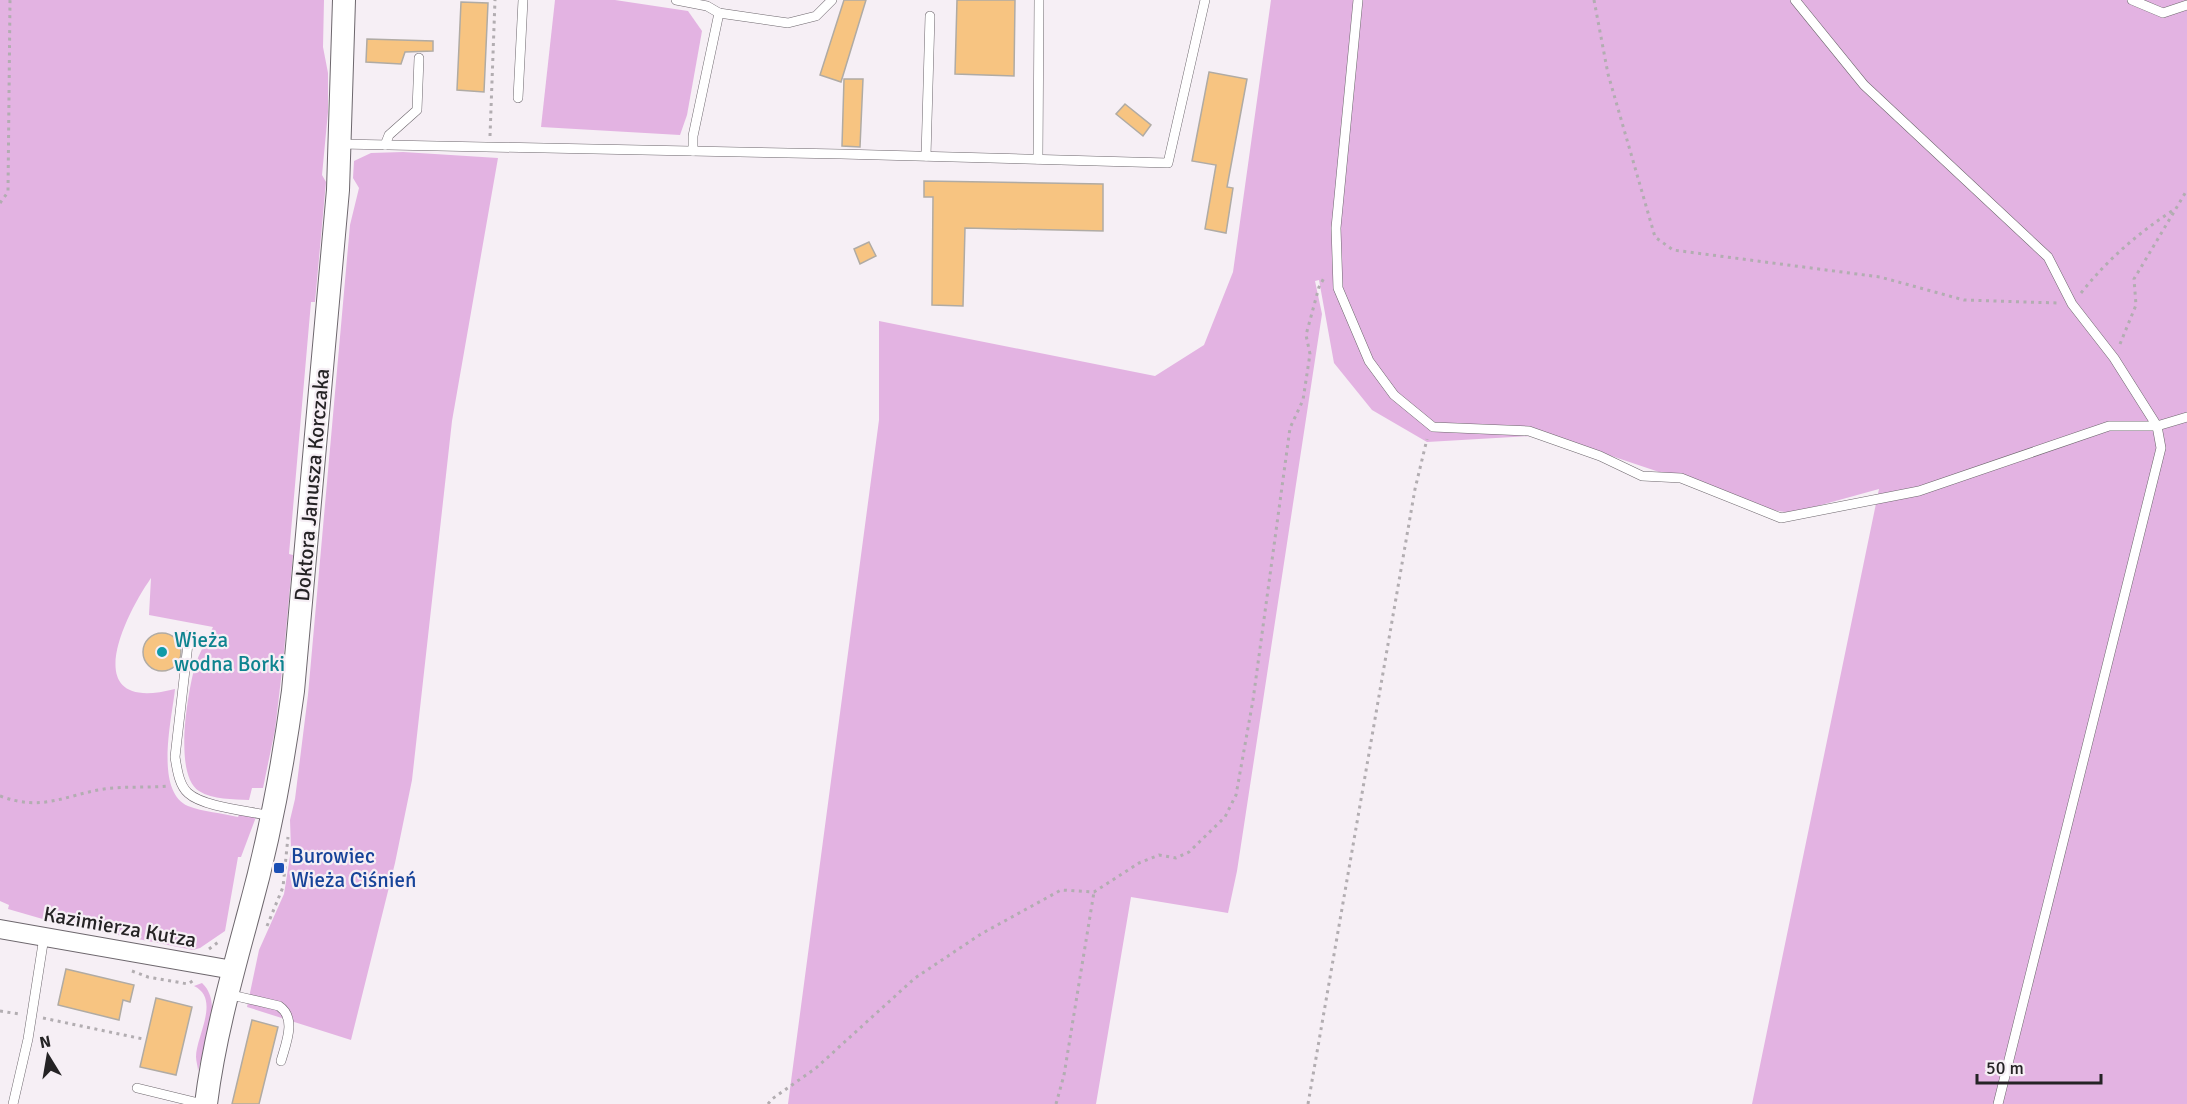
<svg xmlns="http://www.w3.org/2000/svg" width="2187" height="1104" viewBox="0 0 2187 1104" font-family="Signika,sans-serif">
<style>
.green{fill:#e3b3e2}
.building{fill:#f7c481;stroke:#b0aba4;stroke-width:1.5}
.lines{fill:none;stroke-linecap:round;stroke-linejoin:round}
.service-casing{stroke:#6d676d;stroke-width:10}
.minor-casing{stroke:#6d676d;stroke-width:20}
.tertiary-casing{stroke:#6d676d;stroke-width:24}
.path{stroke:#b2adb1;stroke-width:3;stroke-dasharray:3 4.5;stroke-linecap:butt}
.service{stroke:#fff;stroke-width:9}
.minor{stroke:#fff;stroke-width:18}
.tertiary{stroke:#fff;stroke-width:22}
.culture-dot{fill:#0f9aa8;stroke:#f6eff5;stroke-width:2}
.transit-dot{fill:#1a4fb4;stroke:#f6eff5;stroke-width:2}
.labels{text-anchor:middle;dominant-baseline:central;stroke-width:4.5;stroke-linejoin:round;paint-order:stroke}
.street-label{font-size:21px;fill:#252325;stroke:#f6eff5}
.culture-label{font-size:21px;fill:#0d838f;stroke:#f6eff5;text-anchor:start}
.transit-label{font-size:21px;fill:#164399;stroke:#f6eff5;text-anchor:start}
</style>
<rect width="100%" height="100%" fill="#f6eff5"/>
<!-- green -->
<g class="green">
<path d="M 0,0 L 324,0 L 323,47 L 328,73 L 328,112 L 322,175 L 326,182 L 315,302 L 311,302 L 289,554 L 293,555 L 283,662 L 275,730 L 263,788 L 252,788 L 249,800 C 233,799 213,800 199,791 C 173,775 188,691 195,666 C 199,653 207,640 213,627 L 149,615 L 151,578 C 122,620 78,714 175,689 C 172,719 154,791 188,806 C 203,812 222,813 238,817 L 240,813 L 256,817 L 241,857 L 238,857 L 225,931 L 200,948 L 193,950 L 53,922 L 8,909 L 9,905 L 0,901 Z"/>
<polygon points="555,0 615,0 688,11 702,31 687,115 680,135 541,127"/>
<polygon points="1271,0 2187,0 2187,1104 1752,1104 1879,489 1792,513 1741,506 1674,477 1549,435 1427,442 1372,410 1334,363 1319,280 1315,281 1322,314 1237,871 1228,913 1131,897 1096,1104 788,1104 879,420 879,321 1155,376 1204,345 1233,272"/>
<polygon points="403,152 498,158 452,421 412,780 395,863 351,1040 247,1007 259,950 284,894 291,850 290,820 295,799 308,695 350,225 359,188 353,178 354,161 371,153"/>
<path d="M 202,983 C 224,1003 204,1046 198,1071 C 198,1067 196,1061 196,1057 C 196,1036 221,999 194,986 Z"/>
</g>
<!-- building -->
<g class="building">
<polygon points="844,0 866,0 841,82 820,75"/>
<polygon points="957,0 1015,0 1014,76 955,74"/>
<polygon points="461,2 488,3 484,92 457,90"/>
<polygon points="367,39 433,41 433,51 405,52 401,64 366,62"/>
<polygon points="1209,72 1247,79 1227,187 1233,188 1226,233 1205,229 1216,165 1192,161"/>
<polygon points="844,79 863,79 860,147 842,146"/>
<polygon points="1125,104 1151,125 1143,136 1116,114"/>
<polygon points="924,181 1103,184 1103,231 965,228 963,306 932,305 933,197 924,197"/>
<polygon points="869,242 876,256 860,264 854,249"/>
<circle cx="162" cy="652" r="19"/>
<polygon points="66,969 134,985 130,1002 123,1000 119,1020 58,1005"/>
<polygon points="156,998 192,1007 176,1075 140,1067"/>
<polygon points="252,1020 278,1027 259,1104 232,1104"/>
</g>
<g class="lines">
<defs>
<g id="service">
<polyline points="676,0 707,6 719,13 693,136 693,151"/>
<polyline points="1358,0 1336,228 1338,288 1369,361 1394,395 1433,427 1529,431 1600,456 1642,476 1681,478 1781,518 1919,491 2109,426 2157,426 2187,417"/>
<polyline points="1795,0 1864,85 2048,257 2072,304 2114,358 2157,426 2161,448 1998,1104"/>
<polyline points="2132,0 2163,13 2187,5"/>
<polyline points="719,13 788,23 816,16 832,0"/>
<polyline points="518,98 523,0"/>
<polyline points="341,144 841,154 1168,163 1205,0"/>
<polyline points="385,145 389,135 417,110 419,58"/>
<polyline points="926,156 930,16"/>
<polyline points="1038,159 1039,0"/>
<path d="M 189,635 L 175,757 C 177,769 179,785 188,793 C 203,807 249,811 271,816"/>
<path d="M 227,994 L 279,1006 C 297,1018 286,1043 281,1061"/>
<polyline points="137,1088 203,1104"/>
<polyline points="13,1104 28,1039 44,937"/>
</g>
<polyline id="minor" points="0,929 233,970"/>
<path id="tertiary" d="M 206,1104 C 214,1039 232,975 249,912 C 269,840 283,765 293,691 L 338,190 L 344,0"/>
</defs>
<!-- service casing -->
<use href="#service" class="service-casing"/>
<!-- minor casing -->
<use href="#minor" class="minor-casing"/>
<!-- tertiary casing -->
<use href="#tertiary" class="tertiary-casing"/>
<!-- path -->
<g class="path">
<polyline points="1594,0 1608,74 1655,237 1673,250 1880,277 1964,300 2058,303"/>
<polyline points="490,136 495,0"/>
<polyline points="0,203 8,192 10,0"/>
<path d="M 2081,293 C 2108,259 2138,233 2175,209"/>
<polyline points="2120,344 2136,305 2134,279 2187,190"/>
<path d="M 0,796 C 43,812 65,795 104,789 C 125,786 148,788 169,786"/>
<polyline points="267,926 283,887 288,837"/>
<polyline points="209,949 221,940"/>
<polyline points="132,971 148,977 188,984 194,980"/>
<polyline points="0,1011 19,1014"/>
<polyline points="43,1018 143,1039"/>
<polyline points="768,1104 772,1099 816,1068 915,978 981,934 1061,890 1094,892 1139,863 1159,855 1176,858 1189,852 1225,817 1236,795 1253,700 1290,428 1303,400 1310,354 1306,335 1319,287 1324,278"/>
<polyline points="1056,1104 1064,1075 1094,892"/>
<polyline points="1308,1104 1415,489 1427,439"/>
</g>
<!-- service -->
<use href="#service" class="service"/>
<!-- minor -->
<use href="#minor" class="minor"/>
<!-- tertiary -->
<use href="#tertiary" class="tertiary"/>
</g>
<!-- markers -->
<circle class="culture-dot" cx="162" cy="652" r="6"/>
<rect class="transit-dot" x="273" y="862" width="12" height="12" rx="3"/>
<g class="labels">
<!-- street labels -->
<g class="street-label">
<text transform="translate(312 485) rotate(-85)">Doktora Janusza Korczaka</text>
<text transform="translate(120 927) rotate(10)">Kazimierza Kutza</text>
</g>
<!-- culture labels -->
<g class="culture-label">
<text x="174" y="640">Wieża<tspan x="174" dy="24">wodna Borki</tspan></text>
</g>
<!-- transit labels -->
<g class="transit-label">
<text x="291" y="856">Burowiec<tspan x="291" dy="24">Wieża Ciśnień</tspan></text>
</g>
</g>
<!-- north arrow -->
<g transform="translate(48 1056) rotate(349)" stroke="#f6eff5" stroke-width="4.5" paint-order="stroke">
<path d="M0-4.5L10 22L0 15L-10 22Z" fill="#252325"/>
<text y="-9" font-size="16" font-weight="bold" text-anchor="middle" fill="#252325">N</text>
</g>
<!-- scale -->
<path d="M1977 1074v9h124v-9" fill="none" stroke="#252325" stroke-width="3"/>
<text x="1986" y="1074" font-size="18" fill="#252325" stroke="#f6eff5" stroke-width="4.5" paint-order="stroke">50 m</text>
</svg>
